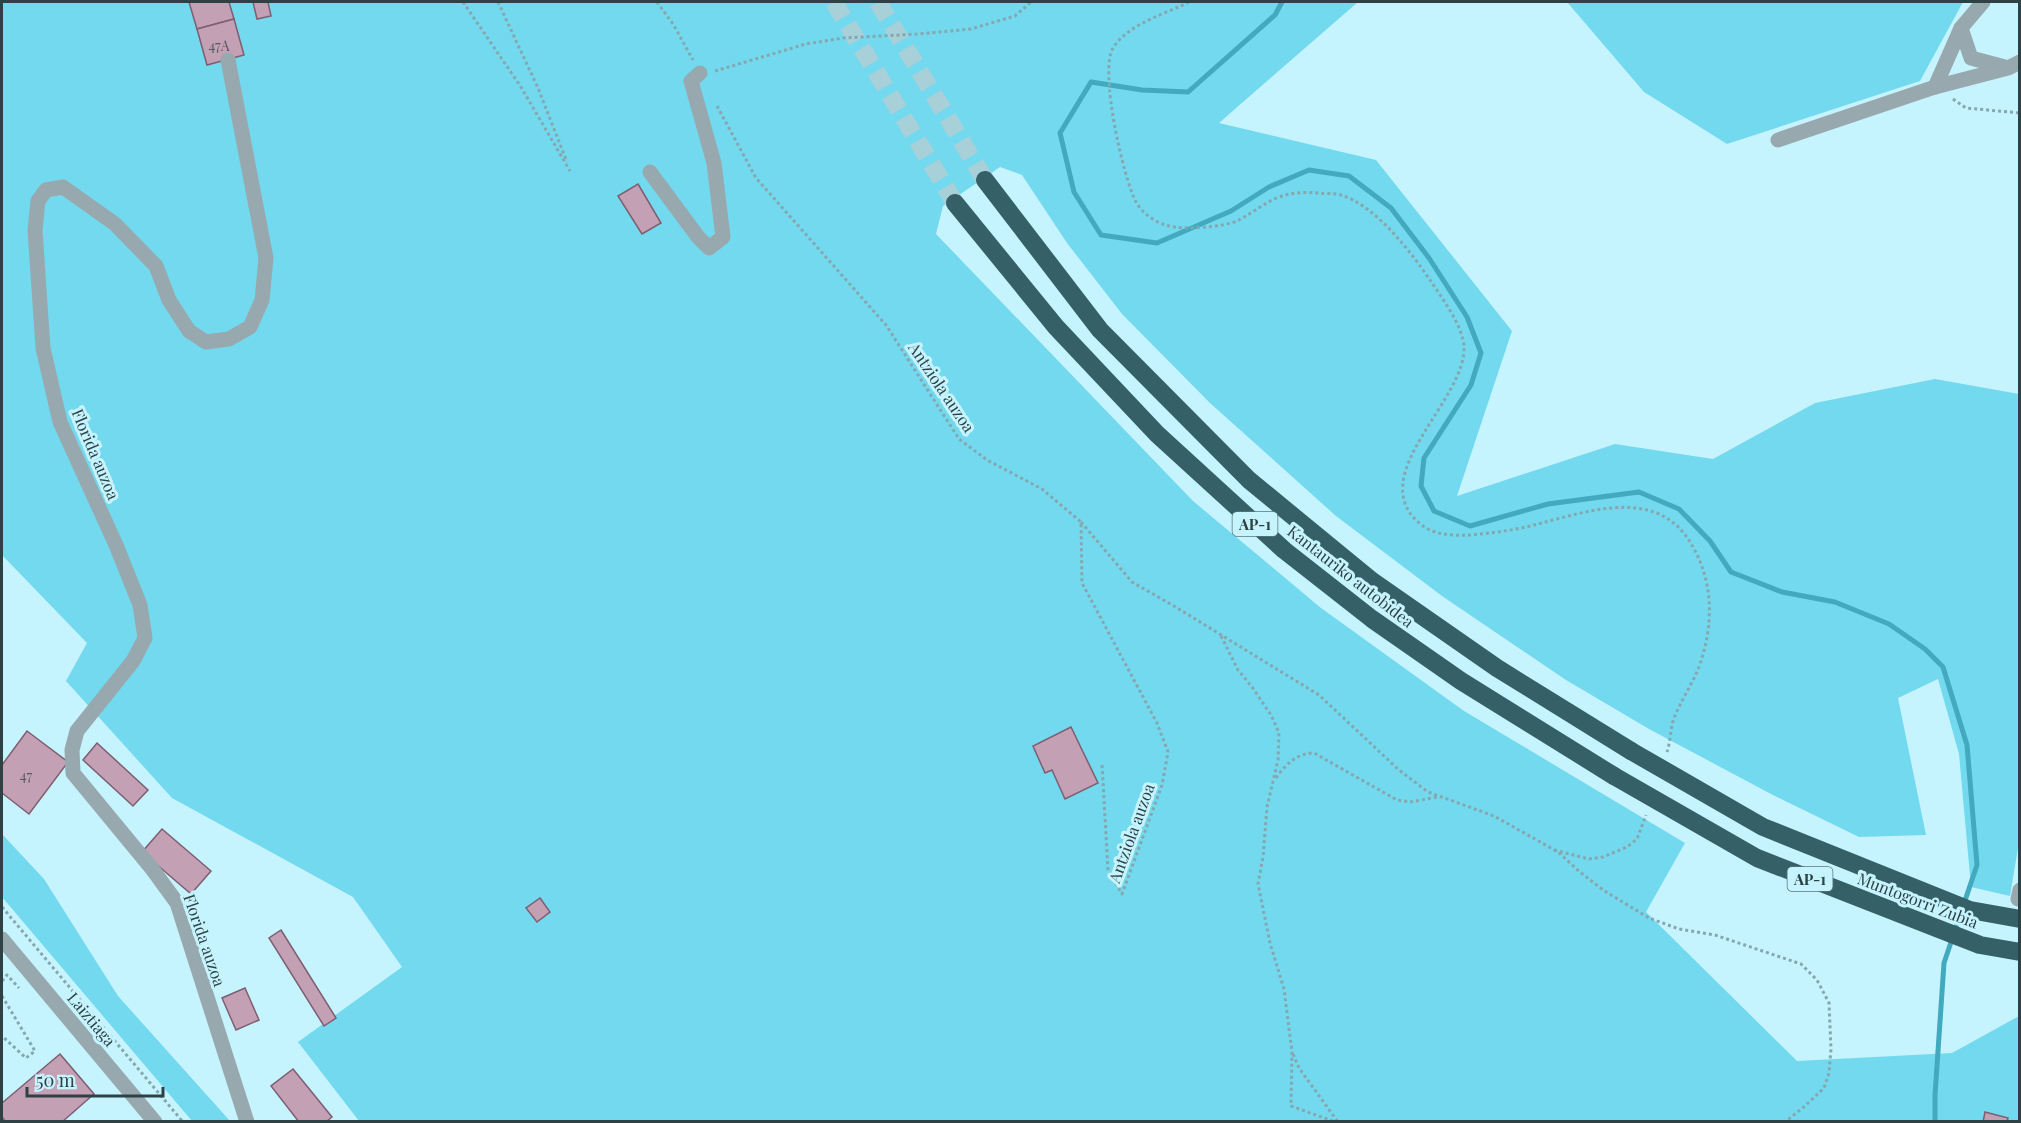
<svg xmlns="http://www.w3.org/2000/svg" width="2021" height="1123" viewBox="0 0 2021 1123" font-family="'Playfair Display',serif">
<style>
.green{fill:#73d9ee}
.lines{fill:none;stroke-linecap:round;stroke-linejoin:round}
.stream{stroke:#42aabe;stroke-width:5}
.building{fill:#c3a0b4;stroke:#7e5e70;stroke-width:1.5}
.highway-tunnel{stroke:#a8d0d9;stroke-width:18;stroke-dasharray:18 9;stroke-linecap:butt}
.path{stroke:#85a7af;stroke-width:3;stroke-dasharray:3 3;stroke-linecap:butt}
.minor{stroke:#97a9ae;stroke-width:15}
.highway{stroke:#366068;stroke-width:18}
.highway-bridge{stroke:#366068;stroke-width:18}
.labels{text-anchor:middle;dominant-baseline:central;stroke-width:6;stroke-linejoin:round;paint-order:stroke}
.number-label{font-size:14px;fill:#535961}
.shield{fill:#c6f4fe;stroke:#5c777c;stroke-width:1.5}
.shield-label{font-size:15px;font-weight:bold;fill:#2e4145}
.street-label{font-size:16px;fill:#2e4145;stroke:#c6f4fe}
</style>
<rect width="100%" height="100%" fill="#c6f4fe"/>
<!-- green -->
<g class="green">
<polygon points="2,2 1358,2 1219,123 1376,160 1512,331 1457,496 1615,444 1713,459 1815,403 1935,379 2019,394 2020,836 2010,896 1971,887 1959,754 1938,679 1898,698 1926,835 1859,837 1771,794 1649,729 1566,680 1442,596 1336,516 1210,403 1122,314 1067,243 1022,175 1000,167 943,206 936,234 1193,501 1321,608 1464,711 1685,843 1646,912 1797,1061 1952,1053 2019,1016 2019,1121 359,1121 298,1042 402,967 353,897 172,798 66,681 87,643 2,555"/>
<polygon points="1567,2 1963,2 1920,81 1727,144 1644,92"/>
<polygon points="2,834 44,879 118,996 230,1121 192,1121 2,897"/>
</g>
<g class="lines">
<!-- stream -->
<polyline class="stream" points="1282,2 1275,15 1188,92 1142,90 1091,82 1060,133 1074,192 1101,235 1157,243 1231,211 1269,187 1309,170 1349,176 1391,208 1429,258 1467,317 1481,353 1471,385 1424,458 1421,486 1434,511 1470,526 1548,504 1639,492 1679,509 1710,541 1731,572 1782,592 1835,602 1889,624 1925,649 1943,667 1967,745 1977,865 1944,963 1935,1095 1935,1122"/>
</g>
<!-- building -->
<g class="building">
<polygon points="189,2 229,2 234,19 197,29"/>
<polygon points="253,2 268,2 271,16 257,19"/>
<polygon points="234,19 244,55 207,65 197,29"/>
<polygon points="638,184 661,223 642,234 618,196"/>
<polygon points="1071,727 1098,783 1065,799 1052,770 1045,773 1033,746"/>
<polygon points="27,731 68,762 29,814 2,793 2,765"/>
<polygon points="97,743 148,790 133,806 83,760"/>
<polygon points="162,829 211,871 191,894 142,852"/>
<polygon points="540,898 550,912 537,922 526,908"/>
<polygon points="281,930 336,1018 324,1026 269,938"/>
<polygon points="245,988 259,1020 236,1030 222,998"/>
<polygon points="60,1054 94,1094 62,1122 6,1122 2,1117 2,1103"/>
<polygon points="293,1069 332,1117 326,1122 299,1122 271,1086"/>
<polygon points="1985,1112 2008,1118 2007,1122 1983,1122"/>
</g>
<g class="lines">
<!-- highway-tunnel -->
<g class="highway-tunnel">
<polyline points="834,2 955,203"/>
<polyline points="878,2 985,180"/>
</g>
<!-- path -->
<g class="path">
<polyline points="463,2 521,87 570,171"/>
<polyline points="498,2 538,88 567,162"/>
<polyline points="657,2 673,24 693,60"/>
<path d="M 1189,2 C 1165,14 1128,24 1113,48 C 1099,71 1123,177 1136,202 C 1143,214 1156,223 1169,226 C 1184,230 1223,227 1237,221 C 1251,214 1264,203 1279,197 C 1293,192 1306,192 1320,193 C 1327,194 1335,193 1341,195 C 1376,206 1410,251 1430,280 C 1442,298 1463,326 1464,347 C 1466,400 1365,474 1418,522 C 1432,535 1451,536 1470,535 C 1493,533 1516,530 1538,524 C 1592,510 1660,486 1693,547 C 1706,570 1711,595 1709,621 C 1708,638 1703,658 1696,674 C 1689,689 1680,703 1674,718 C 1670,729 1671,740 1667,752"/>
<polyline points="715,71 806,44 843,38 918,34 971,29 1015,16 1031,2"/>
<polyline points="1953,99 1966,108 2020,113"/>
<polyline points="717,106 756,178 886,325 959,439 987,460 1042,489 1081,522 1082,583 1157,723 1168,752 1162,785 1122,894 1108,870 1102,764"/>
<polyline points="1081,522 1132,582 1174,606 1319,695 1399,770 1428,792 1494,816 1558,852 1580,872 1603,890 1649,918 1679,929 1715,935 1801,964 1817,980 1829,1003 1831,1049 1829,1073 1824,1088 1805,1106 1785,1122"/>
<polyline points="1221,636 1238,670 1252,687 1271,715 1279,733 1278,760 1267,807 1263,857 1258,884 1270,943 1284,989 1292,1052 1291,1106 1335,1122"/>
<path d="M 1276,778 C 1285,765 1297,753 1314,753 L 1397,800 L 1410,802 L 1438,797"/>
<polyline points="1554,850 1589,859 1603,857 1627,847 1637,839 1646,815"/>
<polyline points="2,907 183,1122"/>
<polyline points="2,981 7,975 19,988"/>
<polyline points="2,996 35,1051 26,1058 2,1036"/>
<polyline points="1293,1054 1299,1068 1338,1122"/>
</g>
<!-- minor -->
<g class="minor">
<polyline points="1961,28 1971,58 2005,67"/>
<polyline points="228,60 266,258 262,300 250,327 229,339 206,342 189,331 169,300 156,266 115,224 63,187 46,190 38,201 35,230 43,348 60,422 116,545 140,605 145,638 133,661 77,731 72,750 73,773 153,870 177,903 247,1122"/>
<polyline points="1935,87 1961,28 1983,2"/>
<polyline points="1778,140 1935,87 2008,68 2020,62"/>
<polyline points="650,172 698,237 709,248 723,237 714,163 691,81 700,73"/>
<polyline points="2018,899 2020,890"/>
<polyline points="2,939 155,1122"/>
</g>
<!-- highway -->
<g class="highway">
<polyline points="985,180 1100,330 1249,480 1372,581 1497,668 1631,751"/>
<polyline points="955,203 1056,327 1157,434 1284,550 1372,619 1461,681 1614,776"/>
</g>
<!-- highway-bridge -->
<g class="highway-bridge">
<polyline points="1631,751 1763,827 1970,910 2020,919"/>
<polyline points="1614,776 1757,858 1980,945 2020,952"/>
</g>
</g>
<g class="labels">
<!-- number labels -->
<g class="number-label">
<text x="219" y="45">47A</text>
<text x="26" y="775">47</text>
</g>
<!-- shield labels -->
<g class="shield">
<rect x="1232.5" y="512" width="45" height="24" rx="4.5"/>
<rect x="1787.5" y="867" width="45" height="24" rx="4.5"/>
</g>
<g class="shield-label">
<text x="1255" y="524">AP-1</text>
<text x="1810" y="879">AP-1</text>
</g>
<!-- street labels -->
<g class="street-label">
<text transform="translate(942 387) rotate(56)">Antziola auzoa</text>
<text transform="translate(96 454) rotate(67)">Florida auzoa</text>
<text transform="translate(1351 576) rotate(38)">Kantauriko autobidea</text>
<text transform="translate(1131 833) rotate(-70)">Antziola auzoa</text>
<text transform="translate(1918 900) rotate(21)">Muntogorri Zubia</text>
<text transform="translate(205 940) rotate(71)">Florida auzoa</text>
<text transform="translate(92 1019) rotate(50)">Laiztiaga</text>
</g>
</g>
<!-- border -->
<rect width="2021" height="1123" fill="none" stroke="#2e4145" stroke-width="6"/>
<!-- scale -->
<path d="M27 1087v9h136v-9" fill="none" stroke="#2e4145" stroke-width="3"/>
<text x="36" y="1087" font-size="18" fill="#2e4145" stroke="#c6f4fe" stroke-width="4.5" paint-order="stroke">50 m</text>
</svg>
